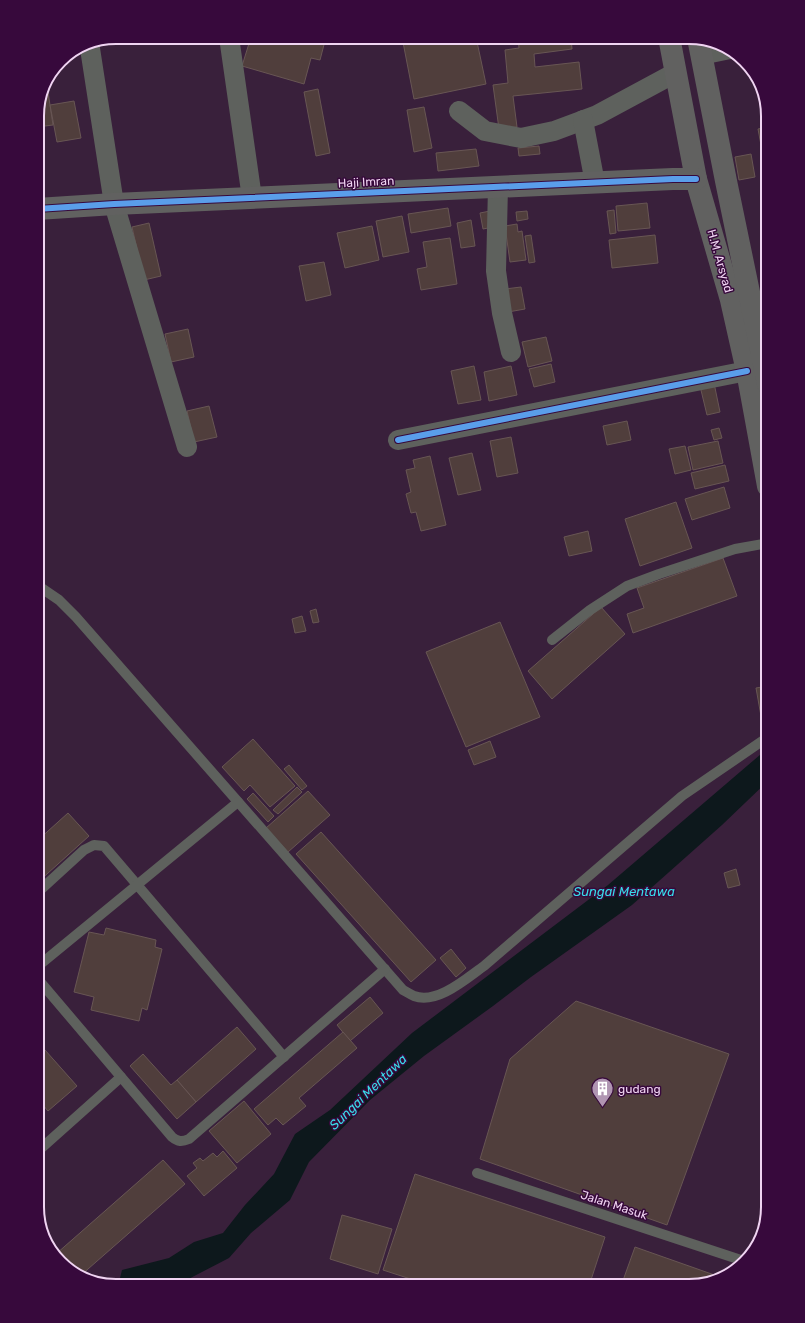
<svg xmlns="http://www.w3.org/2000/svg" width="805" height="1323" viewBox="0 0 805 1323" font-family="Rubik,sans-serif">
<style>
.water{fill:#0d181c}
.building{fill:#503e3c;stroke:#685654}
.lines{fill:none;stroke-linecap:round;stroke-linejoin:round}
.lane{stroke:#5e615d;stroke-width:10}
.street{stroke:#5e615d;stroke-width:20}
.secondary{stroke:#616160;stroke-width:22}
.cycleway-casing{stroke:#37093c;stroke-width:8}
.cycleway{stroke:#5a9eea;stroke-width:6}
.labels{text-anchor:middle;dominant-baseline:central;stroke-width:3;stroke-linejoin:round;paint-order:stroke}
.street-label{font-size:12px;fill:#f0d4f2;stroke:#37093c}
.poi-label{font-size:12px;fill:#f0d4f2;stroke:#37093c;text-anchor:start}
.water-label{font-size:13px;font-style:italic;fill:#38ddeb;stroke:#37093c}
.rim{fill:none;stroke:#f0d4f2;stroke-width:2}
</style>
<rect width="100%" height="100%" fill="#39203b"/>
<!-- water -->
<polygon class="water" points="768,748 768,781 722,825 632,905 531,977 493,1006 424,1056 370,1100 309,1162 290,1200 251,1233 229,1258 175,1286 118,1286 122,1270 169,1258 194,1242 223,1233 245,1205 274,1174 295,1134 330,1110 412,1033 608,885"/>
<!-- building -->
<g class="building">
<polygon points="251,37 326,37 320,60 311,58 304,84 242,66"/>
<polygon points="402,37 476,37 486,84 414,99"/>
<polygon points="518,37 571,37 572,49 534,54 535,67 579,62 582,89 513,96 517,127 499,129 493,85 508,83 505,50 519,48"/>
<polygon points="318,89 330,153 316,156 304,92"/>
<polygon points="48,92 53,125 37,127 37,111 41,93"/>
<polygon points="74,101 81,138 57,142 50,105"/>
<polygon points="424,107 432,148 414,152 407,110"/>
<polygon points="768,127 768,144 761,145 758,129"/>
<polygon points="539,146 540,154 519,156 518,148"/>
<polygon points="476,149 479,166 438,171 436,153"/>
<polygon points="751,154 755,177 739,180 735,157"/>
<polygon points="647,203 650,228 618,231 616,206"/>
<polygon points="448,208 451,226 411,233 408,214"/>
<polygon points="614,210 616,233 610,234 607,211"/>
<polygon points="490,211 493,227 483,229 480,213"/>
<polygon points="527,211 528,219 517,221 516,212"/>
<polygon points="402,216 409,252 383,257 376,221"/>
<polygon points="471,220 475,246 461,248 457,223"/>
<polygon points="149,223 161,276 144,280 132,227"/>
<polygon points="517,224 518,232 522,231 526,260 510,262 505,226"/>
<polygon points="372,226 379,260 345,268 337,233"/>
<polygon points="531,235 535,262 529,263 525,236"/>
<polygon points="655,235 658,263 612,268 609,240"/>
<polygon points="450,238 457,284 421,290 417,269 427,267 423,242"/>
<polygon points="324,262 331,295 306,301 299,266"/>
<polygon points="521,287 525,309 508,312 505,289"/>
<polygon points="188,329 194,357 171,362 165,334"/>
<polygon points="546,337 552,361 528,367 522,342"/>
<polygon points="551,364 555,382 534,387 529,369"/>
<polygon points="474,366 481,400 458,404 451,371"/>
<polygon points="511,366 517,395 489,401 484,372"/>
<polygon points="714,383 720,412 707,415 700,386"/>
<polygon points="209,406 217,437 194,442 187,411"/>
<polygon points="627,421 631,440 607,445 603,426"/>
<polygon points="719,428 722,438 714,440 711,430"/>
<polygon points="511,437 518,473 497,477 490,441"/>
<polygon points="718,441 723,463 693,470 688,447"/>
<polygon points="685,446 691,470 675,474 669,449"/>
<polygon points="472,453 481,490 458,495 449,458"/>
<polygon points="430,456 446,525 421,531 416,512 411,513 406,494 411,492 406,470 415,468 413,460"/>
<polygon points="725,465 729,481 695,489 691,473"/>
<polygon points="724,487 730,508 692,520 685,499"/>
<polygon points="676,502 692,548 640,566 625,519"/>
<polygon points="588,531 592,551 569,556 564,537"/>
<polygon points="723,558 737,596 633,633 627,614 644,608 637,588"/>
<polygon points="601,607 625,634 552,699 528,671"/>
<polygon points="316,609 319,622 313,623 310,611"/>
<polygon points="302,616 306,631 295,633 292,619"/>
<polygon points="500,622 540,717 466,747 426,652"/>
<polygon points="768,686 768,714 761,716 756,688"/>
<polygon points="253,739 295,786 270,807 250,785 244,791 222,767"/>
<polygon points="490,741 496,757 474,765 468,750"/>
<polygon points="289,765 307,786 302,790 284,769"/>
<polygon points="297,787 302,792 278,814 273,810"/>
<polygon points="308,791 330,815 288,852 266,828"/>
<polygon points="253,793 274,816 268,822 247,799"/>
<polygon points="68,813 89,836 37,883 37,841"/>
<polygon points="321,832 436,960 411,982 296,854"/>
<polygon points="736,869 740,885 728,888 724,873"/>
<polygon points="106,928 156,940 155,947 162,949 147,1010 142,1008 139,1021 91,1010 94,997 74,992 89,932 104,935"/>
<polygon points="451,949 466,968 456,977 440,958"/>
<polygon points="370,997 383,1013 350,1041 337,1025"/>
<polygon points="576,1001 729,1054 667,1225 480,1159 510,1059"/>
<polygon points="237,1027 256,1049 196,1102 177,1080"/>
<polygon points="343,1032 357,1048 299,1098 306,1106 283,1125 276,1118 268,1125 254,1109"/>
<polygon points="37,1041 77,1086 48,1111 37,1098"/>
<polygon points="143,1054 171,1085 177,1080 196,1102 177,1119 130,1066"/>
<polygon points="244,1101 271,1134 237,1163 209,1131"/>
<polygon points="223,1151 237,1168 204,1196 187,1176 197,1168 193,1163 200,1158 203,1161 213,1153 217,1157"/>
<polygon points="163,1160 185,1184 80,1276 72,1273 56,1254"/>
<polygon points="415,1174 605,1237 589,1286 432,1286 383,1270"/>
<polygon points="342,1215 392,1229 378,1274 330,1259"/>
<polygon points="635,1247 723,1278 689,1286 621,1286"/>
</g>
<g class="lines">
<!-- lane -->
<g class="lane">
<path d="M 37,585 L 59,600 L 76,617 L 403,990 C 407,992 411,995 414,996 C 437,1005 467,978 484,966 L 682,796 L 768,737"/>
<polyline points="552,640 590,610 627,586 659,574 735,549 768,543"/>
<polyline points="37,893 84,850 94,845 104,846 284,1057"/>
<polyline points="37,967 238,802"/>
<path d="M 37,978 L 172,1137 C 178,1142 182,1142 189,1139 L 385,969"/>
<polyline points="37,1152 121,1077"/>
<polyline points="477,1173 744,1261"/>
</g>
<!-- street -->
<g class="street">
<polyline points="229,37 252,198"/>
<polyline points="89,42 114,204 187,447"/>
<polyline points="701,55 730,49"/>
<polyline points="459,111 485,131 521,138 554,131 597,115 675,73"/>
<polyline points="583,120 595,183"/>
<polyline points="498,187 496,271 502,313 511,352"/>
<polyline points="398,440 747,371"/>
</g>
<!-- secondary -->
<g class="secondary">
<polyline points="669,37 696,179 731,300 747,371 768,486"/>
<polyline points="698,38 726,181 768,384"/>
<polyline points="37,209 114,204 673,179 696,179"/>
</g>
<defs>
<g id="cycleway">
<polyline points="37,209 114,204 673,179 696,179"/>
<polyline points="398,440 747,371"/>
</g>
</defs>
<!-- cycleway casing -->
<use href="#cycleway" class="cycleway-casing"/>
<!-- cycleway -->
<use href="#cycleway" class="cycleway"/>
</g>
<!-- icons -->
<defs>
<symbol id="building-pin" viewBox="-11 -11 22 30"><path d="M0 17L-7.5 6A9.5 9.5 0 1 1 7.5 6Z" fill="#b095b2" stroke="#37093c"/><path d="M-4-6H4V6H1V3H-1V6H-4ZM-2.5-4.3h1.7v1.8h-1.7ZM.8-4.3h1.7v1.8H.8ZM-2.5-1h1.7V.8h-1.7ZM.8-1h1.7V.8H.8Z" fill="#fff"/></symbol>
</defs>
<g fill-rule="evenodd">
<use href="#building-pin" x="590" y="1076" width="25" height="34"/>
</g>
<g class="labels">
<!-- street labels -->
<g class="street-label">
<text transform="translate(366 182) rotate(-3)">Haji Imran</text>
<text transform="translate(720 261) rotate(74)">H.M. Arsyad</text>
<text transform="translate(614 1205) rotate(18)">Jalan Masuk</text>
</g>
<!-- poi labels -->
<g class="poi-label">
<text x="618" y="1089">gudang</text>
</g>
<!-- water labels -->
<g class="water-label">
<text x="624" y="891">Sungai Mentawa</text>
<text transform="translate(368 1092) rotate(-44)">Sungai Mentawa</text>
</g>
</g>
<!-- crop -->
<path d="M0 0H805V1323H0ZM116 44H689A72 72 0 0 1 761 116V1207A72 72 0 0 1 689 1279H116A72 72 0 0 1 44 1207V116A72 72 0 0 1 116 44Z" fill="#37093c" fill-rule="evenodd"/>
<path class="rim" d="M116 44H689A72 72 0 0 1 761 116V1207A72 72 0 0 1 689 1279H116A72 72 0 0 1 44 1207V116A72 72 0 0 1 116 44Z"/>
</svg>
